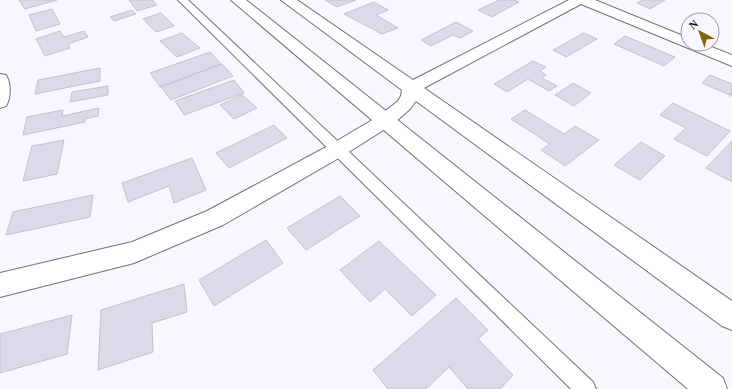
<svg xmlns="http://www.w3.org/2000/svg" width="732" height="389" viewBox="0 0 732 389" font-family="'Times New Roman',serif">
<style>
.building{fill:#dcd9e8;stroke:#c5c1d0}
.lines{fill:none;stroke-linecap:round;stroke-linejoin:round}
.service-casing{stroke:#726f7c;stroke-width:2}
.minor-casing{stroke:#726f7c;stroke-width:2}
.tertiary-casing{stroke:#726f7c;stroke-width:2}
.service{fill:#fff;fill-rule:evenodd}
.minor{fill:#fff;fill-rule:evenodd}
.tertiary{fill:#fff;fill-rule:evenodd}
</style>
<rect width="100%" height="100%" fill="#f8f6ff"/>
<!-- building -->
<g class="building">
<polygon points="19,0 57,0 25,9"/>
<polygon points="129,0 152,0 157,5 137,11"/>
<polygon points="325,0 356,0 337,7"/>
<polygon points="499,0 514,0 519,2 492,17 478,10"/>
<polygon points="643,0 665,0 650,9 637,3"/>
<polygon points="374,2 388,10 376,15 398,28 382,34 344,14"/>
<polygon points="52,9 60,24 36,31 29,15"/>
<polygon points="132,10 136,14 114,21 110,17"/>
<polygon points="161,13 174,26 156,32 143,19"/>
<polygon points="456,22 473,31 460,38 453,35 431,46 421,40"/>
<polygon points="60,31 64,37 84,31 88,37 68,44 70,48 45,56 36,39"/>
<polygon points="182,33 200,48 177,57 160,41"/>
<polygon points="584,33 597,39 566,57 553,50"/>
<polygon points="625,36 675,57 664,66 614,44"/>
<polygon points="210,52 221,64 160,87 150,73"/>
<polygon points="533,61 546,67 540,71 546,75 542,78 557,86 549,91 528,79 507,92 494,84"/>
<polygon points="222,64 233,76 171,100 161,87"/>
<polygon points="100,68 100,81 35,94 38,80"/>
<polygon points="710,75 732,84 732,96 702,83"/>
<polygon points="234,80 244,93 184,115 175,101"/>
<polygon points="573,83 591,93 574,106 555,95"/>
<polygon points="108,86 108,95 70,102 72,92"/>
<polygon points="242,95 257,108 234,119 220,105"/>
<polygon points="673,103 730,131 707,156 674,139 686,128 660,115"/>
<polygon points="99,108 98,116 85,119 85,122 23,135 27,117 63,110 62,116"/>
<polygon points="525,110 564,134 575,126 599,140 565,166 541,150 550,144 511,119"/>
<polygon points="274,125 287,138 229,168 216,153"/>
<polygon points="64,140 57,174 23,181 32,146"/>
<polygon points="732,141 732,182 706,168"/>
<polygon points="641,142 665,156 640,180 614,165"/>
<polygon points="192,158 206,190 174,203 169,186 128,202 122,183"/>
<polygon points="93,195 90,217 6,235 13,212"/>
<polygon points="340,196 360,216 306,250 287,228"/>
<polygon points="266,240 283,263 214,306 199,280"/>
<polygon points="379,241 436,295 412,316 385,289 370,302 340,270"/>
<polygon points="184,284 187,312 152,323 153,352 98,370 101,310"/>
<polygon points="456,298 488,330 478,339 513,375 500,389 468,389 449,367 426,389 388,389 373,370"/>
<polygon points="72,315 67,354 0,373 0,334"/>
</g>
<g class="lines">
<defs>
<polygon id="service" points="178,0 188,0 593,382 596,389 571,389"/>
<g id="minor">
<polygon points="281,0 297,0 413,80 569,0 595,0 688,38 688,44 704,44 732,55 732,66 581,4 424,88 732,301 732,330 722,326 416,101 410,109 393,124 344,155 223,225 134,263 0,297 0,273 132,242 207,211 330,145 379,116 398,101 401,96 402,90"/>
<path d="M 0,74 L 6,75 C 11,83 11,98 6,106 L 0,108 Z"/>
</g>
<polygon id="tertiary" points="231,0 246,0 723,378 727,389 688,389"/>
</defs>
<!-- service casing -->
<use href="#service" class="service-casing"/>
<!-- minor casing -->
<use href="#minor" class="minor-casing"/>
<!-- tertiary casing -->
<use href="#tertiary" class="tertiary-casing"/>
<!-- service -->
<use href="#service" class="service"/>
<!-- minor -->
<use href="#minor" class="minor"/>
<!-- tertiary -->
<use href="#tertiary" class="tertiary"/>
</g>
<!-- north arrow -->
<g transform="translate(700 32) rotate(319)"><circle r="19" fill="#f8f6ff" stroke="#9d9ba3"/>
<path d="M0-3L7 15L0 10L-7 15Z" fill="#846500"/>
<text y="-6" font-size="11" font-weight="bold" text-anchor="middle" fill="#141318">N</text>
</g>
</svg>
